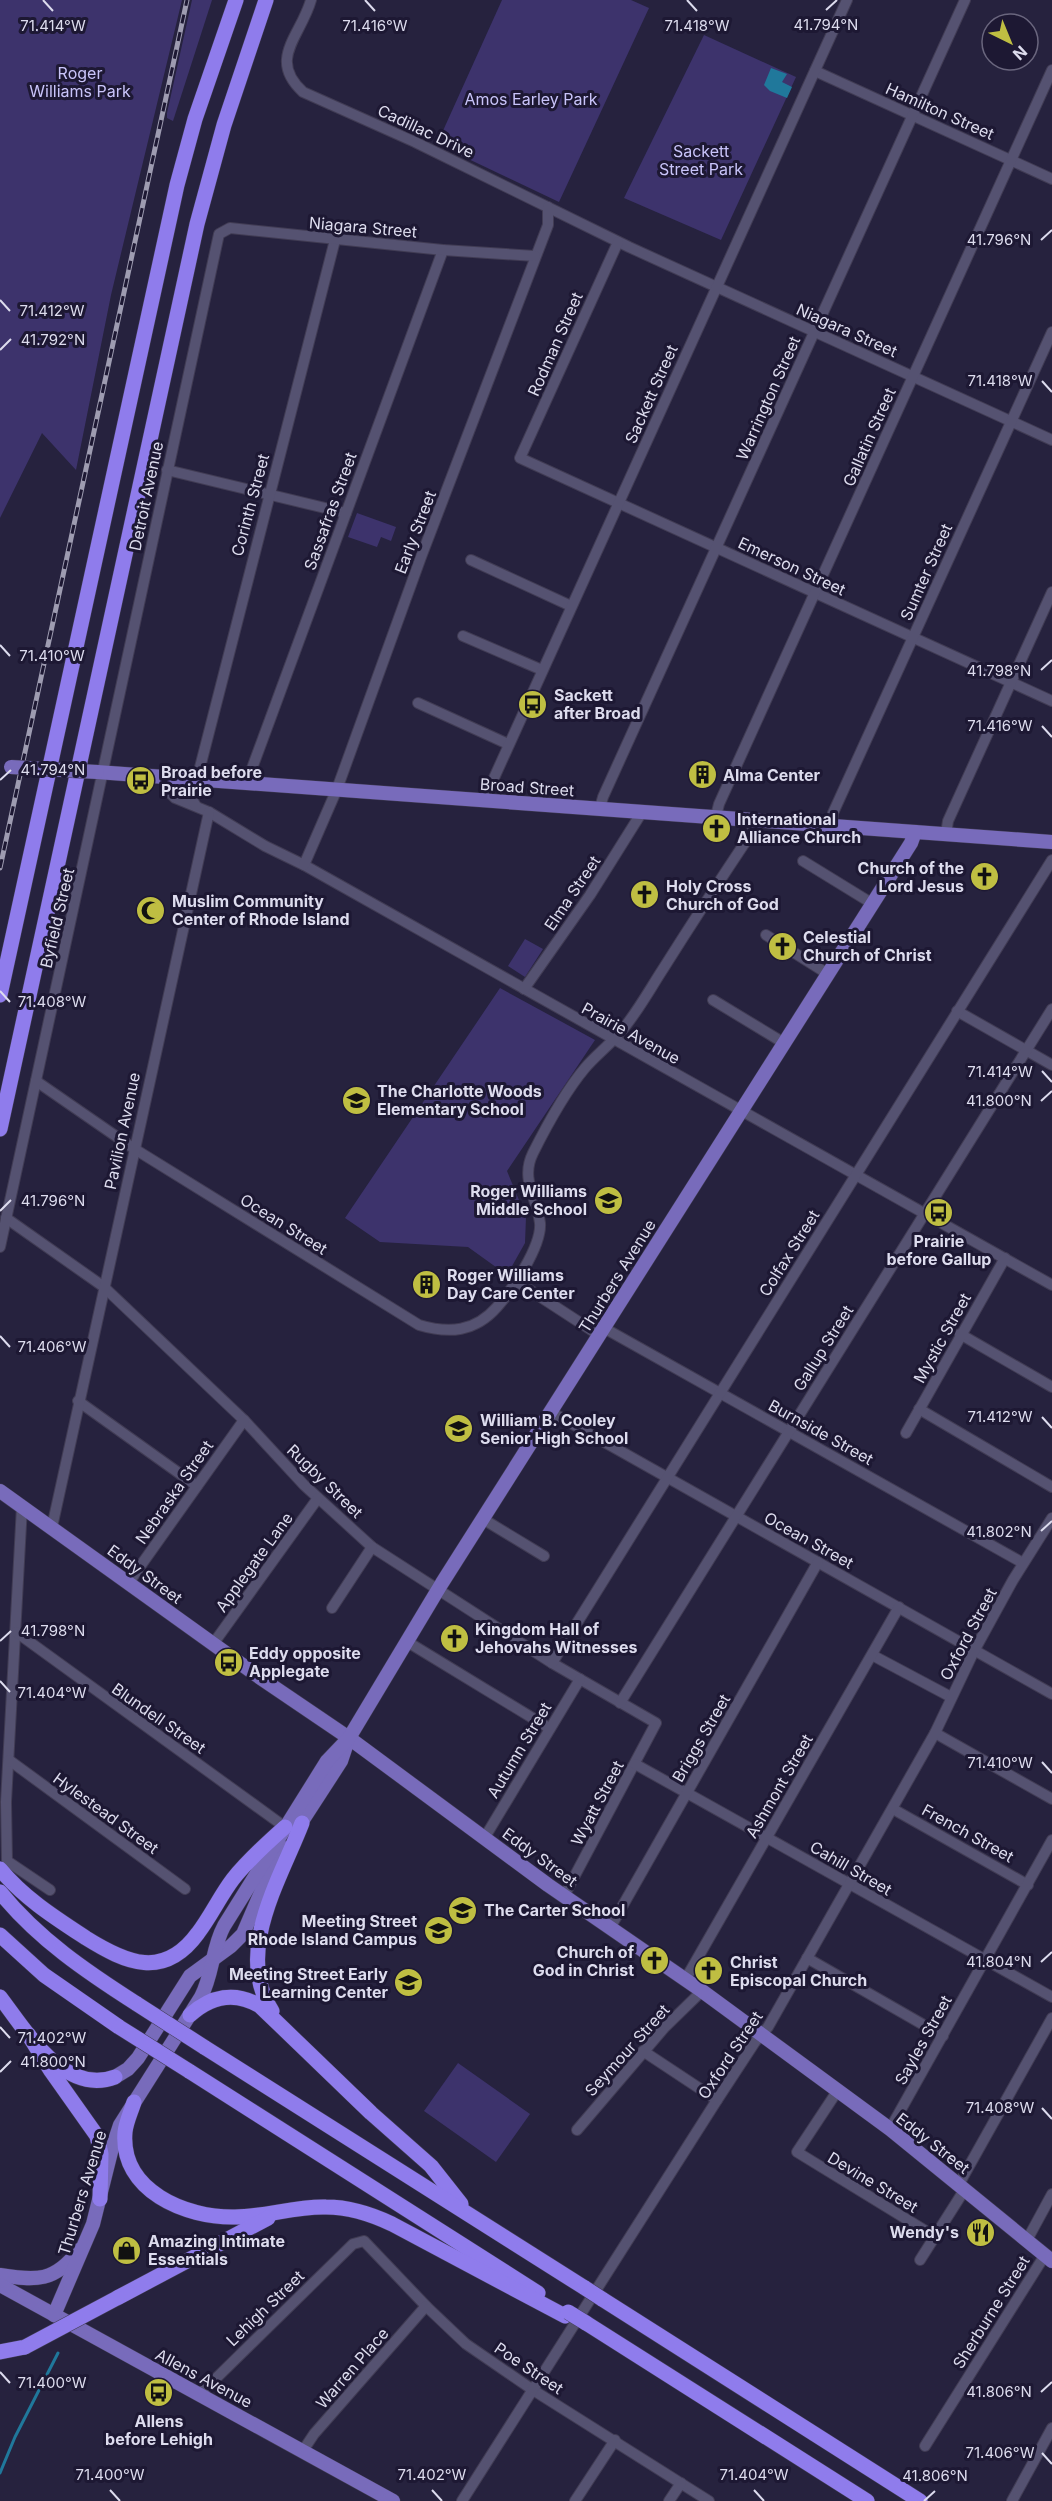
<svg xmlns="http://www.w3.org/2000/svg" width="1052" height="2501" viewBox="0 0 1052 2501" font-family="Inter,sans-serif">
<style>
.green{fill:#3d336c}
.water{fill:#20789b}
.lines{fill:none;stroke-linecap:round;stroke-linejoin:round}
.stream{stroke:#20789b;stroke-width:3}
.minor-casing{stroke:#413c54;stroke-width:12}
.major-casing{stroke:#413c54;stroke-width:15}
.highway-casing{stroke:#413c54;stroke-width:16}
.minor{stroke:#555271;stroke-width:10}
.major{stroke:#786bbb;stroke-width:14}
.highway{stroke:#8f7cec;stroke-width:15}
.rail-casing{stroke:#9e9cb1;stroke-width:5}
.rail{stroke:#1d1833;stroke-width:3;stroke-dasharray:9;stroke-linecap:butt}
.major-bridge-casing{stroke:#413c54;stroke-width:15;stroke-linecap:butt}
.highway-bridge-casing{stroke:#413c54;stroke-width:16;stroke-linecap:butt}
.major-bridge{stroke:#786bbb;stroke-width:14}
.highway-bridge{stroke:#8f7cec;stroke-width:15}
.ticks{fill:none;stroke:#dddcee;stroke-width:2}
.labels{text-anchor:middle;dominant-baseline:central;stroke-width:6;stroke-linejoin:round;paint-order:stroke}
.park-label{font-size:16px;fill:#c9c4fa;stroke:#1d1833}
.street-label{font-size:16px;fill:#dddcee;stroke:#1d1833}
.poi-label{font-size:16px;font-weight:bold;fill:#dddcee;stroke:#1d1833;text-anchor:start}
.ticks-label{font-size:15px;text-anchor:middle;fill:#dddcee;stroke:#1d1833;stroke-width:6;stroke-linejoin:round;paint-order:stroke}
</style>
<rect width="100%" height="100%" fill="#26223e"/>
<!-- green -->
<g class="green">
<polygon points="0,0 182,0 111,295 76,470 42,433 0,518"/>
<polygon points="192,0 212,0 173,121 167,118 167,113"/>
<polygon points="502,0 631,0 649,8 559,202 437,144"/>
<polygon points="704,35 796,77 721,240 624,198"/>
<polygon points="357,513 396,527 391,541 381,537 377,547 348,537"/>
<polygon points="525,939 543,949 525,977 508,966"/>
<polygon points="500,988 595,1040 507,1171 526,1217 525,1243 507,1275 468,1247 380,1242 345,1218"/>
<polygon points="458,2063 530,2114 496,2162 424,2111"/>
</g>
<!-- water -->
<polygon class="water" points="771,68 787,74 782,82 792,87 787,98 770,91 764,85"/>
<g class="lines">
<!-- stream -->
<polyline class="stream" points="0,2473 15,2437 58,2353"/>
<defs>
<g id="minor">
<path d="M 311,0 C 301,36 267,59 303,92 L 415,142 L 629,247 L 1052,440"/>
<polyline points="815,71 1052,179"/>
<polyline points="618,242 520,458 1052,701"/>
<polyline points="167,470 346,513"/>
<polyline points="471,560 571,606"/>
<polyline points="463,636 542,670"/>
<polyline points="418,703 508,744"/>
<polyline points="166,777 170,793 175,798 209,812 265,846 304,865 1052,1285"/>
<polyline points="180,779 196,806"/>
<polyline points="197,779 335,240"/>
<polyline points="248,783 251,771 443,250"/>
<polyline points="484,800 847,0"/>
<polyline points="600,808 603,797 965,0"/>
<polyline points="716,816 719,804 1052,70"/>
<polyline points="832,827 833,813 1052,332"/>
<polyline points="946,834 948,821 1052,592"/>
<polyline points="803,861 873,904"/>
<polyline points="304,865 337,789 421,557 548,225 548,207"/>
<polyline points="766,935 828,974"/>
<polyline points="524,989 590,895 642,812"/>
<polyline points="713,1000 784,1043"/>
<polyline points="957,1011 1052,1065"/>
<path d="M 36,1081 L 133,1148 L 419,1325 C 449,1334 475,1332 497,1307 C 512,1290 542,1246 540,1223 C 537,1198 520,1179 533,1153 C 547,1125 564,1093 585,1068 C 596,1055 612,1043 623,1029 C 638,1011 650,989 663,969 C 692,923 722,877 752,832 L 754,821"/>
<polyline points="6,1218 104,1287 244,1420 304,1485 372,1547 552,1663 656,1723 564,1896"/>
<polyline points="0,1247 219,234 230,228 443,250 535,256"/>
<polyline points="516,1281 599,1335"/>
<polyline points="604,1328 1023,1563"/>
<polyline points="960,1334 1052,1387"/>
<polyline points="78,1401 197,1486"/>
<polyline points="919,1409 1052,1487"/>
<polyline points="551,1412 1052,1694"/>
<polyline points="906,1433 1005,1258"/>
<polyline points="22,1506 6,1802 7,1861 50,1890"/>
<polyline points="483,1519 544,1556"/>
<polyline points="52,1527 209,812"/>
<polyline points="129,1582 244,1420"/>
<polyline points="332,1608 372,1547"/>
<polyline points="16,1632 285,1827"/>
<polyline points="406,1641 549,1728"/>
<polyline points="213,1644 318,1498"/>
<polyline points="872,1655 951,1697"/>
<polyline points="552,1663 1052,860"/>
<polyline points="620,1703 1052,1009"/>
<polyline points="935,1733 1052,1799"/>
<polyline points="9,1760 185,1889"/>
<polyline points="635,1764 1052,1997"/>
<polyline points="893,1809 1028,1885"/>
<polyline points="485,1837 580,1679"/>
<polyline points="610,1928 818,1562"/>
<polyline points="807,1958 943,2036"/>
<polyline points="685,1980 899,1607"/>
<polyline points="643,2051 717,2100"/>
<polyline points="838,2090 797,2152 934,2236"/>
<polyline points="890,2129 1052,1840"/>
<polyline points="577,2130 664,2028 702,1991"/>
<polyline points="959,2184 1052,2018"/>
<polyline points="1027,2240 1052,2194"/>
<polyline points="920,2260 965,2189"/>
<polyline points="199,2395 353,2244 364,2241 426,2306 466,2344 533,2390 709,2501"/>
<polyline points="925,2446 1045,2255"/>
<polyline points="302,2452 314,2434 426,2306"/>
<polyline points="462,2501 717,2100 755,2042 768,2027 935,1733 974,1651 1013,1580 1052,1518"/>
<polyline points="575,2501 615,2440"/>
<polyline points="669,2501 681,2483"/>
<polyline points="1012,2501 1052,2428"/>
</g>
<g id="major">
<polyline points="97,772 1052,842"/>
<polyline points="0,1491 262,1679 349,1738 548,1885 702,1991 811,2071 890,2129 1052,2261"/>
<polyline points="295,1832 341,1761 347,1743"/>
<polyline points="115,2077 128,2069 138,2058 190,1976 231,1946 243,1934 271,1869 284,1848"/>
<path d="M 0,2275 C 36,2281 55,2282 79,2250"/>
<polyline points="0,2285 393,2501"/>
<path d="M 54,2315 L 93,2224 L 111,2152 L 120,2125 L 201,1997 C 213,1974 212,1948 224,1926 L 327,1761 L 349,1738 L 442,1583 L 911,843 L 915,832"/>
</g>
<g id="highway">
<polyline points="0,995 177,185 195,119 236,0"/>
<polyline points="0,1129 197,224 224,125 266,0"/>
<path d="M 0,1869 C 24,1898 54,1917 86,1938 C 126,1963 164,1980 198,1933 C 211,1916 220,1896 233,1879 C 248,1860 267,1843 285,1827"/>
<path d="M 0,1892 C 38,1939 87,1972 137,2004"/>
<polyline points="0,1935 44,1975 119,2027"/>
<path d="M 0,1997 C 26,2031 64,2096 115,2077"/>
<path d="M 272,2011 C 234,1952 280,1880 302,1823"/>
<path d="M 190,2015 C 211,1996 235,1991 260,2006 L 371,2113 L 431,2166 L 461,2204"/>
<polyline points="28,2034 51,2071 97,2136 101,2154 100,2199"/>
<polyline points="204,2047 585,2288"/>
<polyline points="189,2071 538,2293"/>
<path d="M 134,2102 C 131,2112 126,2122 125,2132 C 120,2191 186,2218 235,2217 C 265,2217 295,2206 326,2207 C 350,2207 371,2214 392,2224 L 565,2316"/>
<polyline points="117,2298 268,2218"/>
<polyline points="602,2299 920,2501"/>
<polyline points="586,2323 867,2501"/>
<polyline points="0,2352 25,2347"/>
</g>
</defs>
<!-- minor casing -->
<use href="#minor" class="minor-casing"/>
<!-- major casing -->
<use href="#major" class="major-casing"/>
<!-- highway casing -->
<use href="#highway" class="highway-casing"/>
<!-- minor -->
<use href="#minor" class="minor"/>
<!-- major -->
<use href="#major" class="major"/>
<!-- highway -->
<use href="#highway" class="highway"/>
<defs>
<polyline id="rail" points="0,868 187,0"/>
</defs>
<!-- rail casing -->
<use href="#rail" class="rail-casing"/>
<!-- rail -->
<use href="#rail" class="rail"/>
<defs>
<polyline id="major-bridge" points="11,767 97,772"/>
<g id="highway-bridge">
<polyline points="137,2004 204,2047"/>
<polyline points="119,2027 189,2071"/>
<polyline points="585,2288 602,2299"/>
<polyline points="568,2312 586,2323"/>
<polyline points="25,2347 117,2298"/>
</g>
</defs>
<!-- major-bridge casing -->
<use href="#major-bridge" class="major-bridge-casing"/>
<!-- highway-bridge casing -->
<use href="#highway-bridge" class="highway-bridge-casing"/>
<!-- major-bridge -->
<use href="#major-bridge" class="major-bridge"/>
<!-- highway-bridge -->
<use href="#highway-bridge" class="highway-bridge"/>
</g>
<!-- ticks -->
<path class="ticks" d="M 43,0 L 53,11M 365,0 L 375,11M 687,0 L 697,11M 826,10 L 837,0M 1041,240 L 1052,230M 0,300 L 10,311M 0,350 L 11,339M 1042,381 L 1052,392M 0,645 L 10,656M 1041,670 L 1052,660M 1042,726 L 1052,737M 0,780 L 11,770M 0,991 L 10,1002M 1042,1071 L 1052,1082M 1041,1101 L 1052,1091M 0,1211 L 11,1200M 0,1336 L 10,1347M 1042,1417 L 1052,1428M 1041,1531 L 1052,1521M 0,1641 L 11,1631M 0,1681 L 10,1692M 1042,1762 L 1052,1773M 1041,1962 L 1052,1952M 0,2027 L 10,2038M 0,2072 L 11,2061M 1042,2108 L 1052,2119M 0,2372 L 10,2383M 1041,2392 L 1052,2382M 1042,2453 L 1052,2464M 110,2490 L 120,2501M 432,2490 L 442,2501M 754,2490 L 764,2501M 924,2501 L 935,2491"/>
<!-- icons -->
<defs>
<symbol id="bus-disc" viewBox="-11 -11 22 22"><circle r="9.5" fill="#bfbe42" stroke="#1d1833"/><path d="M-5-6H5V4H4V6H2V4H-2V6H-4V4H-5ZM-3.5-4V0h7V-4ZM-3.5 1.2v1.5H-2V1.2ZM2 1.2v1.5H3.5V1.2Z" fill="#111"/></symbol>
<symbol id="building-disc" viewBox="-11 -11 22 22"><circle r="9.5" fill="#bfbe42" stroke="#1d1833"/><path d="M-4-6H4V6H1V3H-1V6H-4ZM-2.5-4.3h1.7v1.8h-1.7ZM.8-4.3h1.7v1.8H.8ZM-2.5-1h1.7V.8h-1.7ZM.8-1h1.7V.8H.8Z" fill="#111"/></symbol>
<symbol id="church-disc" viewBox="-11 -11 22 22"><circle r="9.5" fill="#bfbe42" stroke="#1d1833"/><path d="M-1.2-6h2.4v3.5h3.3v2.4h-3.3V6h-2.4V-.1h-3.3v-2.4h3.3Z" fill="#111"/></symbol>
<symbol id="mosque-disc" viewBox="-11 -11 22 22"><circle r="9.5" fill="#bfbe42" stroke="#1d1833"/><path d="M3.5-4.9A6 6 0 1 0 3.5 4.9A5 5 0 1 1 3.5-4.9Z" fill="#111"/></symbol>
<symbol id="school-disc" viewBox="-11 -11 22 22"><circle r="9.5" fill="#bfbe42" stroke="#1d1833"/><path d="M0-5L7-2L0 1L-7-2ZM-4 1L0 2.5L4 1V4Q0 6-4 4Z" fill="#111"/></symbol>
<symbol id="restaurant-disc" viewBox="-11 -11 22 22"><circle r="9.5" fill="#bfbe42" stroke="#1d1833"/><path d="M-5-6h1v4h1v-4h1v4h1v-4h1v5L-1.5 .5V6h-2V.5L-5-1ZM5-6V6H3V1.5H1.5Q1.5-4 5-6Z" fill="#111"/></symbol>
<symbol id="shop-disc" viewBox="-11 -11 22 22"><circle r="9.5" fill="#bfbe42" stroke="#1d1833"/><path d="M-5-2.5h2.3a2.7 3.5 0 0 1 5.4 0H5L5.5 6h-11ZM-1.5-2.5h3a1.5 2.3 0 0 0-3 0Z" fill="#111"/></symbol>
</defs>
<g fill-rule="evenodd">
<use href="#bus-disc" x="516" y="688" width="33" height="33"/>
<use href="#building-disc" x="686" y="758" width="33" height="33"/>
<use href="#bus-disc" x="124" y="764" width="33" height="33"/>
<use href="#church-disc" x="700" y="812" width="33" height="33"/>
<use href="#church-disc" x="968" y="860" width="33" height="33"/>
<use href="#church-disc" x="628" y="878" width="33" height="33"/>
<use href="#mosque-disc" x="134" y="894" width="33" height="33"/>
<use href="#church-disc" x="766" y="930" width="33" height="33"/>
<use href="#school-disc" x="340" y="1084" width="33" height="33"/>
<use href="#school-disc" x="592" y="1184" width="33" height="33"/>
<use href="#bus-disc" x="922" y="1196" width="33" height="33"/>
<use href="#building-disc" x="410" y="1268" width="33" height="33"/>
<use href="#school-disc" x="442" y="1412" width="33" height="33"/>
<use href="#church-disc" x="438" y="1622" width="33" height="33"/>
<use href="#bus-disc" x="212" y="1646" width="33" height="33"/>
<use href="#school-disc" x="446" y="1894" width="33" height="33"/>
<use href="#school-disc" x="422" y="1914" width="33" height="33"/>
<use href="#church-disc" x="638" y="1944" width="33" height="33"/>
<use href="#church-disc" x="692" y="1954" width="33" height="33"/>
<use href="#school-disc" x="392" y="1966" width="33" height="33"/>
<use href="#restaurant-disc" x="964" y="2216" width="33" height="33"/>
<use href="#shop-disc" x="110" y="2234" width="33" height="33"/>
<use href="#bus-disc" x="142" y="2376" width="33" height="33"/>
</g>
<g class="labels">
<!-- park labels -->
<g class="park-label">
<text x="80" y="73">Roger<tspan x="80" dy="18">Williams Park</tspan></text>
<text x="531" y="99">Amos Earley Park</text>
<text x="701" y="151">Sackett<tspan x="701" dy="18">Street Park</tspan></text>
</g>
<!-- street labels -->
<g class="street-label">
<text transform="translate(940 111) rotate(24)">Hamilton Street</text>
<text transform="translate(426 131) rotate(25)">Cadillac Drive</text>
<text transform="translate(363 227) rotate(5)">Niagara Street</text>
<text transform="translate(847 330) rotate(24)">Niagara Street</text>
<text transform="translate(555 344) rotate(-66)">Rodman Street</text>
<text transform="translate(651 394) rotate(-66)">Sackett Street</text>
<text transform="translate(768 398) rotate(-66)">Warrington Street</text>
<text transform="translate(869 437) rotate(-66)">Gallatin Street</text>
<text transform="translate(146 496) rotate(-78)">Detroit Avenue</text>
<text transform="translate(250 505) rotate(-75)">Corinth Street</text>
<text transform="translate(330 511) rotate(-70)">Sassafras Street</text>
<text transform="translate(415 532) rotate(-69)">Early Street</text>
<text transform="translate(792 566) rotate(25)">Emerson Street</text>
<text transform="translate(926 572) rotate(-66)">Sumter Street</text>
<text transform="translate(527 787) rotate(4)">Broad Street</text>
<text transform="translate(572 893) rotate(-56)">Elma Street</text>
<text transform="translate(57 918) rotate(-77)">Byfield Street</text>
<text transform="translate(631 1033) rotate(29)">Prairie Avenue</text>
<text transform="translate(122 1131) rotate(-78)">Pavilion Avenue</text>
<text transform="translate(284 1224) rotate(32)">Ocean Street</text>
<text transform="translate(789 1253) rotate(-58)">Colfax Street</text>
<text transform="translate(617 1276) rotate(-58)">Thurbers Avenue</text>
<text transform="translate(942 1338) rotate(-61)">Mystic Street</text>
<text transform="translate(823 1348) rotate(-58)">Gallup Street</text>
<text transform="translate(821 1432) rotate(29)">Burnside Street</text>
<text transform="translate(325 1481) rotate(44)">Rugby Street</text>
<text transform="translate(174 1492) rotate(-55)">Nebraska Street</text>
<text transform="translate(809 1540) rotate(29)">Ocean Street</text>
<text transform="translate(254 1562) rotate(-54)">Applegate Lane</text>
<text transform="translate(145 1574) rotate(36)">Eddy Street</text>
<text transform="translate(968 1634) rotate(-62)">Oxford Street</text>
<text transform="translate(159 1718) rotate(35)">Blundell Street</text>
<text transform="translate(701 1738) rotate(-60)">Briggs Street</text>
<text transform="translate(519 1750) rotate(-59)">Autumn Street</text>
<text transform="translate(779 1786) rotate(-60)">Ashmont Street</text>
<text transform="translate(597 1803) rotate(-62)">Wyatt Street</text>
<text transform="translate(106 1813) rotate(36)">Hylestead Street</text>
<text transform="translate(968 1833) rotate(29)">French Street</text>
<text transform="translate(540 1857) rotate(36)">Eddy Street</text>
<text transform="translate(851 1868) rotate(30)">Cahill Street</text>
<text transform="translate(923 2040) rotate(-61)">Sayles Street</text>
<text transform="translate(627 2050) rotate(-48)">Seymour Street</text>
<text transform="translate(730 2055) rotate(-56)">Oxford Street</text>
<text transform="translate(933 2143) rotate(38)">Eddy Street</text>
<text transform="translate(873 2182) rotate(31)">Devine Street</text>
<text transform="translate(82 2193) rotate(-73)">Thurbers Avenue</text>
<text transform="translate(265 2308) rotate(-44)">Lehigh Street</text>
<text transform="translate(991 2312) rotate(-58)">Sherburne Street</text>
<text transform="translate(352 2368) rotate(-49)">Warren Place</text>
<text transform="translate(529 2368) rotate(34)">Poe Street</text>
<text transform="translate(204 2378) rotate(28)">Allens Avenue</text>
</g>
<!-- poi labels -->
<g class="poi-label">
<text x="554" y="695">Sackett<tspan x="554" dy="18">after Broad</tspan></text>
<text x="161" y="772">Broad before<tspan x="161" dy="18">Prairie</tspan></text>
<text x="723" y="775">Alma Center</text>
<text x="737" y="819">International<tspan x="737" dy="18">Alliance Church</tspan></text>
<text x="964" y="868" text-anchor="end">Church of the<tspan x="964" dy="18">Lord Jesus</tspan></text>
<text x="666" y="886">Holy Cross<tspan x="666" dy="18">Church of God</tspan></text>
<text x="172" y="901">Muslim Community<tspan x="172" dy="18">Center of Rhode Island</tspan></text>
<text x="803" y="937">Celestial<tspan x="803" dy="18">Church of Christ</tspan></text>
<text x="377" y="1091">The Charlotte Woods<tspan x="377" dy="18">Elementary School</tspan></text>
<text x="587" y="1191" text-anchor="end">Roger Williams<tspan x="587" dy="18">Middle School</tspan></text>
<text x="939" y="1241" text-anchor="middle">Prairie<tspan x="939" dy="18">before Gallup</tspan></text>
<text x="447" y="1275">Roger Williams<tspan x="447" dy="18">Day Care Center</tspan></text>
<text x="480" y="1420">William B. Cooley<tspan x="480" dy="18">Senior High School</tspan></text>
<text x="475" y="1629">Kingdom Hall of<tspan x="475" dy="18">Jehovahs Witnesses</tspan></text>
<text x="249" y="1653">Eddy opposite<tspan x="249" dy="18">Applegate</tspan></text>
<text x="484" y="1910">The Carter School</text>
<text x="417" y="1921" text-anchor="end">Meeting Street<tspan x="417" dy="18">Rhode Island Campus</tspan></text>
<text x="634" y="1952" text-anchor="end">Church of<tspan x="634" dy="18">God in Christ</tspan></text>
<text x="730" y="1962">Christ<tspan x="730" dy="18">Episcopal Church</tspan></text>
<text x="388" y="1974" text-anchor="end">Meeting Street Early<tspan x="388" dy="18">Learning Center</tspan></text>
<text x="959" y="2232" text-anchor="end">Wendy's</text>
<text x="148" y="2241">Amazing Intimate<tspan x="148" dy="18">Essentials</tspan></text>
<text x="159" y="2421" text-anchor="middle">Allens<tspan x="159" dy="18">before Lehigh</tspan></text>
</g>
</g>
<g class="ticks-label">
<text x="826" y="30">41.794°N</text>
<text x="53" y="31">71.414°W</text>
<text x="375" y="31">71.416°W</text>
<text x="697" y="31">71.418°W</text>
<text x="999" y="245">41.796°N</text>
<text x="52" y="316">71.412°W</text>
<text x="53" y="345">41.792°N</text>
<text x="1000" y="386">71.418°W</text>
<text x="52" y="661">71.410°W</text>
<text x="999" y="676">41.798°N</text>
<text x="1000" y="731">71.416°W</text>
<text x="53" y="775">41.794°N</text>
<text x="52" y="1007">71.408°W</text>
<text x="1000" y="1077">71.414°W</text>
<text x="999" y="1106">41.800°N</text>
<text x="53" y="1206">41.796°N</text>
<text x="52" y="1352">71.406°W</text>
<text x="1000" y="1422">71.412°W</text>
<text x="999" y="1537">41.802°N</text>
<text x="53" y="1636">41.798°N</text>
<text x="52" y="1698">71.404°W</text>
<text x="1000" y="1768">71.410°W</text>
<text x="999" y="1967">41.804°N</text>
<text x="52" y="2043">71.402°W</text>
<text x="53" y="2067">41.800°N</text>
<text x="1000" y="2113">71.408°W</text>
<text x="52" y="2388">71.400°W</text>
<text x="999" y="2397">41.806°N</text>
<text x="1000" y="2458">71.406°W</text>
<text x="110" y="2480">71.400°W</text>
<text x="432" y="2480">71.402°W</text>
<text x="754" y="2480">71.404°W</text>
<text x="935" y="2481">41.806°N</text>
</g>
<!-- north arrow -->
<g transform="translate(1010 42) rotate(137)"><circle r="28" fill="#1d1833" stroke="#6a667e" stroke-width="1.5"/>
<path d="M0-4.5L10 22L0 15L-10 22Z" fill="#bfbe42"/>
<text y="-9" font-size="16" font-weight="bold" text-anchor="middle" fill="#dddcee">N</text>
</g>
</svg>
